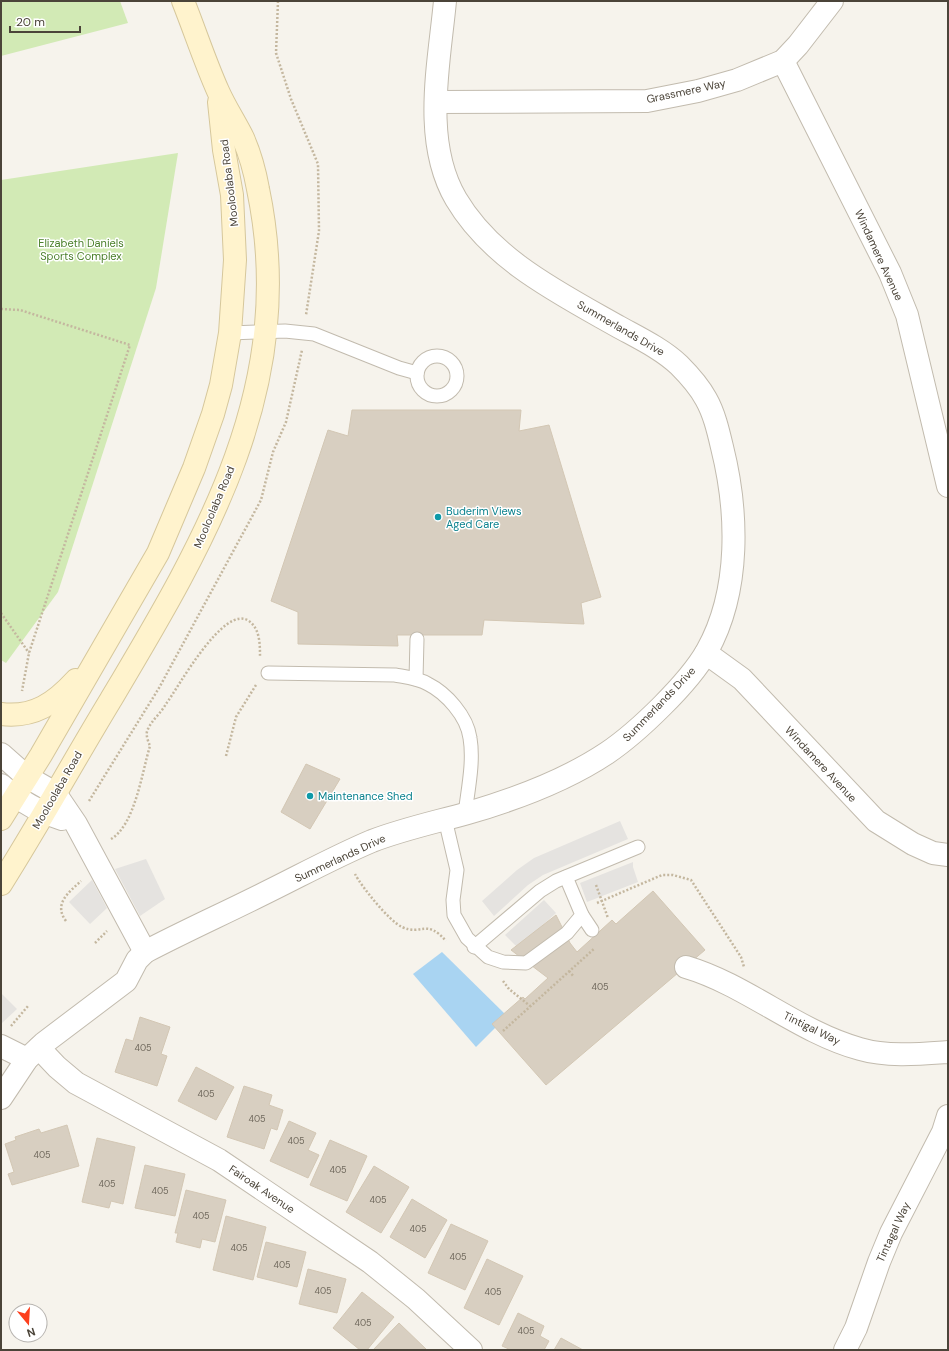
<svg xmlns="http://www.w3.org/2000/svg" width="949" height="1351" viewBox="0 0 949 1351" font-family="'DM Sans',sans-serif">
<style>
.green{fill:#d2eab5}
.parking{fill:#e5e3e0}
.water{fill:#a9d4f2}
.building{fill:#d8cfc1;stroke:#d3c7b4}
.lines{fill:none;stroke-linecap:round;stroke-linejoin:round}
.lane-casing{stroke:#c2bbae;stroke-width:15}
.street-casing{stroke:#c2bbae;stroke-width:24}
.secondary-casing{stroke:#d6c79b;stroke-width:24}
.path{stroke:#c4b79f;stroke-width:2.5;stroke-dasharray:2 2;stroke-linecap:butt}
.lane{stroke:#fff;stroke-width:13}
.street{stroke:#fff;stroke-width:22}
.secondary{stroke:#fff3cd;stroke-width:22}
.culture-dot{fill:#0f9aa8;stroke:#fff;stroke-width:1.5}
.labels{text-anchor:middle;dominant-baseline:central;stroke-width:3;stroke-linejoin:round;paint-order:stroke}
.number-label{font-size:9px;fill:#6e675b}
.street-label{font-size:11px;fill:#4b4439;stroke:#fff}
.park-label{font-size:11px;fill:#4a7f2a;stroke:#fff}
.culture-label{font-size:11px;fill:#0d838f;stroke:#fff;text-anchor:start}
</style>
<rect width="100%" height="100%" fill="#f6f3ec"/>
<!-- green -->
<g class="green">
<polygon points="1,1 120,1 128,23 1,56"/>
<polygon points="178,153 156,288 58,592 6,663 1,660 1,180"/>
</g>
<!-- parking -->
<g class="parking">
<polygon points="620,821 628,839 543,875 528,885 494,916 482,901 517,870 534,858"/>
<polygon points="146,859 165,899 140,916 115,869"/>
<polygon points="633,862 633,867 638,882 587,902 580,883"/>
<polygon points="92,880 107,908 90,924 69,902"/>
<polygon points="544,900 556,913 518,948 505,935"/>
<polygon points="1,993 17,1009 1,1024"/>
</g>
<!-- water -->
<polygon class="water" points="442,952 507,1016 476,1047 413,974"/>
<!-- building -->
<g class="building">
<polygon points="352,410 521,410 519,431 549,425 601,597 581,603 584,624 484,620 482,635 397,635 398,646 298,644 298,612 271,601 328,430 348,436"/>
<polygon points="306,764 340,779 310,829 281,812"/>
<polygon points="653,891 705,950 546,1085 492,1024 523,997 525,999 548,978 511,950 556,915 570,943 577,952 612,920 616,924"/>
<polygon points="140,1017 170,1027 161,1054 167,1056 157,1086 115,1072 126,1039 133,1041"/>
<polygon points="196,1067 234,1087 216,1120 178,1101"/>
<polygon points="244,1086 272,1095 269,1105 283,1110 277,1130 271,1128 264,1149 227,1137"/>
<polygon points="289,1121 316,1133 308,1150 319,1155 308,1178 270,1161"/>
<polygon points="67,1125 79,1166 12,1185 8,1174 14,1172 5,1144 16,1140 15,1137 39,1129 41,1133"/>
<polygon points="97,1138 135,1147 123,1204 111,1201 109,1208 82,1202"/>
<polygon points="330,1140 367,1156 347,1201 310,1185"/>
<polygon points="145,1165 185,1174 175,1216 135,1208"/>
<polygon points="374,1166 409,1187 381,1233 346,1212"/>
<polygon points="186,1190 226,1200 215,1242 202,1239 200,1248 176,1242 178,1233 175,1233"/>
<polygon points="412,1199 447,1220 425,1258 390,1237"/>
<polygon points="226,1216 266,1227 253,1280 213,1270"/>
<polygon points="451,1224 488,1241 465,1290 428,1273"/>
<polygon points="266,1242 306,1252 297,1287 257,1277"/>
<polygon points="487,1259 523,1276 499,1325 464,1308"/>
<polygon points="308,1269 346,1279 337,1313 299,1304"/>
<polygon points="362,1292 394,1317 367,1350 360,1350 333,1328"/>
<polygon points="518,1313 544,1326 540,1336 549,1341 544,1350 511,1350 502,1346"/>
<polygon points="399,1323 427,1350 373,1350"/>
<polygon points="561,1338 583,1350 554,1350"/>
</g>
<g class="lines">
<defs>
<g id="lane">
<polyline points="230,333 285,331 314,334 399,368 417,373"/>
<circle cx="437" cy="376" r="20"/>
<path d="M 268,673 L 395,675 C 406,677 418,678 428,684 C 446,693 467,716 470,738 C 474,762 468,789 465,814"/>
<polyline points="416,679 417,639"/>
<polyline points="445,819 457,870 453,900 454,915 467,938 488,957 503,962 526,963 567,933 582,915 566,877"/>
<polyline points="582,915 592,930"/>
<polyline points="474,947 540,891 556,881 638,847"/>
</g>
<g id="street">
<polyline points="783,61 890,273 907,315 948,486"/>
<polyline points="436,102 647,101 698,91 737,80 783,61 798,45 832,1"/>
<polyline points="706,653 742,679 876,821 913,844 933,853 948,855"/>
<polyline points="1,754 27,777 55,793 76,824 145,952"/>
<path d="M 1,785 C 19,801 39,812 62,819"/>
<path d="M 686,967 C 747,985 798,1032 860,1049 C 887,1057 920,1054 948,1052"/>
<polyline points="1,1046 27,1059"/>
<polyline points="39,1048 57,1067 76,1083 219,1160 370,1262 416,1299 471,1350"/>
<path d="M 1,1098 L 27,1059 L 44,1043 L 126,981 L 137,960 L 145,952 C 183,932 223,914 261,895 C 298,877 334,857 372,841 C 403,829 436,822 468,813 C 516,799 565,781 607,753 C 638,732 689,683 707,651 C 741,590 738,511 722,447 C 718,430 714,413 706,399 C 699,386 689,375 679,365 C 662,349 639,338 619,327 C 559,293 492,260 456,199 C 422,141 439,65 445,1"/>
<polyline points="845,1350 856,1328 879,1262 891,1233 943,1132 948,1116"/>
</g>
<g id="secondary">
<path d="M 1,714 C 34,718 55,703 76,680"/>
<polyline points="1,819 41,755 158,553 194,468 213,414 221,385 230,333 235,260 232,195 224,150 219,102"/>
<path d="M 1,884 C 39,824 73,762 110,701 C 206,540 299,385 258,189 C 255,172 250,154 243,138 C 235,122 225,107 218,91 C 205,62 195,31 183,1"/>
</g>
</defs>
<!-- lane casing -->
<use href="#lane" class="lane-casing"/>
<!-- street casing -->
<use href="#street" class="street-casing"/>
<!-- secondary casing -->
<use href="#secondary" class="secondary-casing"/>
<!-- path -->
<g class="path">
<polyline points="278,1 276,53 291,99 318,164 319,231 306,315"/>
<polyline points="1,309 20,310 130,345 29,653 22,691"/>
<polyline points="1,613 29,653"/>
<polyline points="226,756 236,717 256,685"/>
<polyline points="89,801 159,688 261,500 273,452 286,422 302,350"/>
<path d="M 111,839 C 135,825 142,772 150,746 C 148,741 145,734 148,729 C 152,720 161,713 166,704 C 178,688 224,603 249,621 C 260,629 260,644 260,657"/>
<path d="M 355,874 C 361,886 390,922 402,927 C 422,936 426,918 446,941"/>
<polyline points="596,885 608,918"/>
<polyline points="597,903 662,875 673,875 691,880 741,957 744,967"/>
<path d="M 66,921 C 53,904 69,892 81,881"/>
<polyline points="95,943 107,931"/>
<polyline points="569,971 574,977"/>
<polyline points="503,981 509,989 530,1006"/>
<polyline points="11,1026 28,1006"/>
<polyline points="503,1031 595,948"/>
</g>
<!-- lane -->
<use href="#lane" class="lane"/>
<!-- street -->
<use href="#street" class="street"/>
<!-- secondary -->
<use href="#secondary" class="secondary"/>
</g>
<!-- markers -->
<g class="culture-dot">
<circle cx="438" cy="517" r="4"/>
<circle cx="310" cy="796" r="4"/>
</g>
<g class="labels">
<!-- number labels -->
<g class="number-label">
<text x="600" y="987">405</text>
<text x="143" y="1048">405</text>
<text x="206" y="1094">405</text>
<text x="257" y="1119">405</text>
<text x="296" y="1141">405</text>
<text x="42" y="1155">405</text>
<text x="338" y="1170">405</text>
<text x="107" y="1184">405</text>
<text x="160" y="1191">405</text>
<text x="378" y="1200">405</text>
<text x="201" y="1216">405</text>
<text x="418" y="1229">405</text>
<text x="239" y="1248">405</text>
<text x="458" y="1257">405</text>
<text x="282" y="1265">405</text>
<text x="323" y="1291">405</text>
<text x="493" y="1292">405</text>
<text x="363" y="1323">405</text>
<text x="526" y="1331">405</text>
</g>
<!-- street labels -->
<g class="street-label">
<text transform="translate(686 91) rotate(-12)">Grassmere Way</text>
<text transform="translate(229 183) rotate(-97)">Mooloolaba Road</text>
<text transform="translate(879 255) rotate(65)">Windamere Avenue</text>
<text transform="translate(621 328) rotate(30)">Summerlands Drive</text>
<text transform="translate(214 507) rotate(-67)">Mooloolaba Road</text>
<text transform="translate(659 704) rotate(-46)">Summerlands Drive</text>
<text transform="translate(821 764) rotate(47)">Windamere Avenue</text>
<text transform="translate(57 790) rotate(-60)">Mooloolaba Road</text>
<text transform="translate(340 858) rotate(-25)">Summerlands Drive</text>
<text transform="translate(812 1028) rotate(26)">Tintigal Way</text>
<text transform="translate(262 1189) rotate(34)">Fairoak Avenue</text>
<text transform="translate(893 1232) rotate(-65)">Tintagal Way</text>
</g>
<!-- park labels -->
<g class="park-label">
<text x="81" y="243">Elizabeth Daniels<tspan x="81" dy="13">Sports Complex</tspan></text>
</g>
<!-- culture labels -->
<g class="culture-label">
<text x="446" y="511">Buderim Views<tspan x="446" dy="13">Aged Care</tspan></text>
<text x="318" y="796">Maintenance Shed</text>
</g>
</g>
<!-- border -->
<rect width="949" height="1351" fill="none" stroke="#4b4439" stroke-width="4"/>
<!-- north arrow -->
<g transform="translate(28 1323) rotate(162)"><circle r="19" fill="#ffffff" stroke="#b7b4b0"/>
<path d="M0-3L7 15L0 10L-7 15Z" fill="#fc3f1d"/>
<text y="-6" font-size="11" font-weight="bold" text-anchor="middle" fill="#4b4439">N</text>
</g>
<!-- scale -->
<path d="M10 26v6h70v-6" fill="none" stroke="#4b4439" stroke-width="2"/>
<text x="16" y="26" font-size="12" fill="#4b4439" stroke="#ffffff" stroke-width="3" paint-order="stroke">20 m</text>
</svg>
